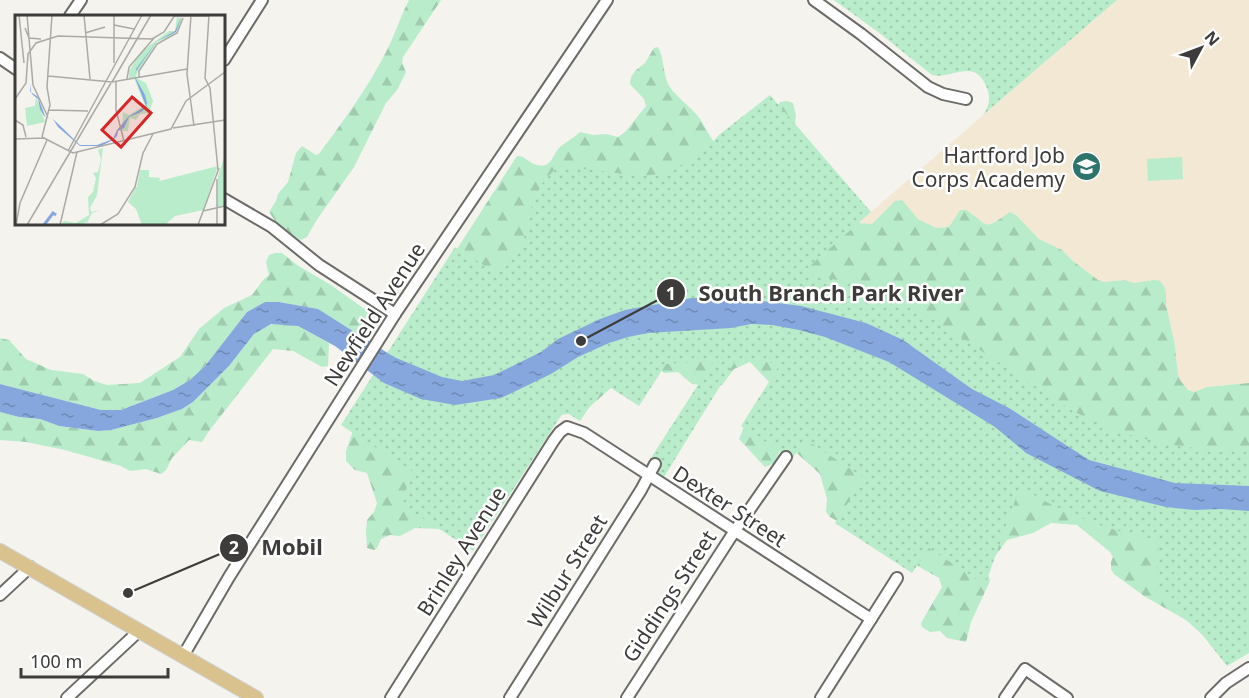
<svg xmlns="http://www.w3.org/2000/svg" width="1249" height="698" viewBox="0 0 1249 698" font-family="'Noto Sans',sans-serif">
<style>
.education{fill:#f2e8d3}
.grass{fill:#b8ecca}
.forest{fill:url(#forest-firs)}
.park{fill:url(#park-dots)}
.water{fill:url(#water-ripples)}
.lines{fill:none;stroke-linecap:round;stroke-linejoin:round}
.minor-casing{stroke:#6c6b67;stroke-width:14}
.major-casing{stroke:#d0d0d0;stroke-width:16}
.minor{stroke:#fff;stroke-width:10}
.major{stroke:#d9c28e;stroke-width:14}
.labels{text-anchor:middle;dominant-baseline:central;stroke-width:5;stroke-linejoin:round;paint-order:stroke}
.poi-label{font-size:21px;fill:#3d3c3a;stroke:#fff;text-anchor:end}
.street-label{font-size:21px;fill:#3d3c3a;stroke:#fff}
.inset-river{fill:none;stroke:#86a7dd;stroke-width:3}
.inset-road{fill:none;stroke:#abaaa6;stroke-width:1.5}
.view{fill:#d62828;fill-opacity:0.15;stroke:#d62828;stroke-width:3}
.inset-edge{fill:none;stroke:#3d3c3a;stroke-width:3}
.leader{fill:none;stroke:#3d3c3a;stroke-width:2}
.callout-dot{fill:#3d3c3a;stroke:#fff;stroke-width:2}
.mark-label{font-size:18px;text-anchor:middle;font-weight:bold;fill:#fff}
.callout-label{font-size:22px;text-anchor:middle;font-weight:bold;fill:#3d3c3a;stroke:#fff;stroke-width:5;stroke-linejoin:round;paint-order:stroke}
</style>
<defs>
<pattern id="forest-firs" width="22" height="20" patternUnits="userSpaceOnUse" patternTransform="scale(1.5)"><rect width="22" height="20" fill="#b8ecca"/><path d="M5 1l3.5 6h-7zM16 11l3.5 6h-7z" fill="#9fcbae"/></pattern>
<pattern id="park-dots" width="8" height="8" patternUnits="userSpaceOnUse" patternTransform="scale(1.5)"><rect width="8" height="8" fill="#b8ecca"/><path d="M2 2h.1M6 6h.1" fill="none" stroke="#9fcbae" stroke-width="1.8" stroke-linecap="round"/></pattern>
<pattern id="water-ripples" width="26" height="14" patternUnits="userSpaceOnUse" patternTransform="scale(1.5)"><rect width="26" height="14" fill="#86a7dd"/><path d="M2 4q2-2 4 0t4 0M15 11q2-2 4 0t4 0" fill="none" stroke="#6f89b4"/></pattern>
</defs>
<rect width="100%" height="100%" fill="#f4f3ee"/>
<!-- education -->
<polygon class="education" points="1117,0 1249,0 1249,383 1207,387 1194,392 1188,390 1180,380 1178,374 1174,340 1166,305 1166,292 1154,280 1134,283 1124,280 1104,282 1098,280 1073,261 1062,250 1039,239 1016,215 1010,213 1000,220 986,225 980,223 972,213 953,222 949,227 936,228 918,219 901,200 895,201 878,221 872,224 858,223"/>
<!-- grass -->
<polygon class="grass" points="1182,157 1183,179 1148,181 1147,159"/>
<!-- forest -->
<g class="forest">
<path d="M 409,0 L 441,0 L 403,57 L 402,63 L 406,72 L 397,90 L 386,103 L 354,167 L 316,221 L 307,237 L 301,240 L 298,239 L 276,222 L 269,212 L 276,201 L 278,194 L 288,182 L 296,153 L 302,146 L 316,155 L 319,154 C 342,123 369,86 386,52 C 395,35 400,17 409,0 Z"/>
<path d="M 658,47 C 664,58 663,72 668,84 C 676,98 691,106 700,119 C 706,128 710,138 718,147 L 777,108 L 780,102 L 787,101 L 793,103 L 796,116 L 794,129 L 846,227 L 858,223 L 872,224 L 895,201 L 902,200 L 918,219 L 936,228 L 949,227 L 960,210 L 966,210 C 989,224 981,233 1010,212 L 1016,215 L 1039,239 L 1062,250 L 1073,261 L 1098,280 L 1104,282 L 1124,280 L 1134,283 L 1154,280 L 1160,281 L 1164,286 L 1166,292 L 1166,305 L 1174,340 L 1178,374 L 1180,380 L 1188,390 L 1194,392 L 1207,387 L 1249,383 L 1249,486 L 937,364 L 408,325 L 517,156 C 525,156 527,161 534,164 C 552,171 552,154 560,147 C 567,141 574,138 580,132 L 593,135 L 606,134 L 618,137 L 625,132 L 646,106 L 644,99 L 630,84 L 631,77 L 635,71 L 645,63 L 654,48 Z"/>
<polygon points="275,253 282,253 297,265 331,285 366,310 371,319 363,337 317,309 279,302 265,302 247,312 205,366 190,380 173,390 121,410 101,410 0,384 0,338 9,340 26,359 51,370 83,374 94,381 107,385 140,383 180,357 199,329 224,308 252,295 264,279 269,275 266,262 269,255"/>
<polygon points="278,323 298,326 329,343 328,366 322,367 293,351 273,349 209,431 202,442 189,440 172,458 166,470 161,474 146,469 130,471 121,466 65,450 26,442 0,440 0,412 19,417 40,419 59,426 98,431 111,430 157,418 182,409 193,402 229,366 254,334 265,326"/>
<polygon points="697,329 1166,507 1205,637 1186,620 1144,596 1114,574 1111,569 1111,562 1113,557 1110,552 1077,525 1051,523 1033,533 1007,540 991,562 988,574 990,581 971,622 966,642 947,638 940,631 930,632 922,627 921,623 942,587 939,578 830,517 826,512 827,499 820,474 789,446 780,450 775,463 765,467 739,439 748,417 770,383 750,362 734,369 722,385 716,387 692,384 678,372 664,373 645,358 586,410 552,417 358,399"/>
<polygon points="355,425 403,443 442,529 415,528 400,536 390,535 381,539 377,548 374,550 367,548 366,532 367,520 374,512 377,503 367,473 355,470 346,461 346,451"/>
</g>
<!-- park -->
<g class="park">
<path d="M 834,0 L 1117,0 L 983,115 C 989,107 991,98 987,88 C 975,56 951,80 932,75 L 878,32 Z"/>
<path d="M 770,95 L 871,212 L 803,272 L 858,285 L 910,307 L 939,323 L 1073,411 L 1111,430 L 1161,443 L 1221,452 L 1249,451 L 1249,653 L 1227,666 C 1214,650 1202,633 1188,618 C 1183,612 1175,610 1169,603 C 1153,585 1154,563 1161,541 C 1106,530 1068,516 1020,487 L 985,585 L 929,548 L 912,573 L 835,523 L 864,478 L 805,439 L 792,459 L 741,426 L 781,363 L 736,360 L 664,477 L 647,464 L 714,360 L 666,364 L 639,406 L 605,384 L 580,421 L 564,411 L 473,551 L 398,502 L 415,473 L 341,425 L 455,247 L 498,274 L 520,246 L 525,235 L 532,205 L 541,185 L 554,170 L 568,167 L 640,176 L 669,173 L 707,148 L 720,134 Z"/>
</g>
<!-- water -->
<polygon class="water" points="692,298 746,299 801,306 866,323 903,340 972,389 1009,408 1089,460 1175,483 1249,486 1249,511 1221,509 1194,510 1166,507 1100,491 1026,453 995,427 889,362 825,337 799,330 772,325 751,324 731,328 648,333 628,337 609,343 578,357 551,374 501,398 455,405 421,399 384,383 335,346 298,326 271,324 254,334 229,366 193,402 182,409 157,418 111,430 98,431 59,426 40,419 19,417 0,412 0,384 101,410 121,410 173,390 190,380 205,366 247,312 265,302 279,302 318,309 394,357 442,377 462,381 494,375 541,352 558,339 600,319 625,310"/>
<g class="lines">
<defs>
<g id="minor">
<polyline points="814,0 861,34 928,87 943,94 966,99"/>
<polyline points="70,16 81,0"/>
<polyline points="0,58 16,69"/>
<polyline points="224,60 262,0"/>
<polyline points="224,199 272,227 319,265 395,314"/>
<polyline points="0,595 30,567"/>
<polyline points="183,656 229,577 395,314 607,0"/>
<polyline points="67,698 139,631"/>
<polyline points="391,698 554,440 560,432 567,427 584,433 871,619"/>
<polyline points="510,698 641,490 655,464"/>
<polyline points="627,698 734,532 786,457"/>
<polyline points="821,698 897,578"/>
<polyline points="1005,698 1025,669 1067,698"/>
<polyline points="1211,698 1226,683 1249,668"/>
</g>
<polyline id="major" points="0,551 256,698"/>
</defs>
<!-- minor casing -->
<use href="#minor" class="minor-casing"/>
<!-- major casing -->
<use href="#major" class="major-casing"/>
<!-- minor -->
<use href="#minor" class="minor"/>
<!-- major -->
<use href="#major" class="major"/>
</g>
<!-- icons -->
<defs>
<symbol id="school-disc" viewBox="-11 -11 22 22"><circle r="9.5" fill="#2d746d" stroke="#fff"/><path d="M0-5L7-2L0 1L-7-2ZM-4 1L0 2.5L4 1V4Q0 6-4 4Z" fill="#fff"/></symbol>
</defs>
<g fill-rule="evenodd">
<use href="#school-disc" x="1070" y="150" width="33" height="33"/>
</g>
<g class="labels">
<!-- poi labels -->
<g class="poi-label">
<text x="1065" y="155">Hartford Job<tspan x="1065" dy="24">Corps Academy</tspan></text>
</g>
<!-- street labels -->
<g class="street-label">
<text transform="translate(374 314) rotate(-57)">Newfield Avenue</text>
<text transform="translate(730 506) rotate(33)">Dexter Street</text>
<text transform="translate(461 551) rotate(-58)">Brinley Avenue</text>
<text transform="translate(567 571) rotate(-58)">Wilbur Street</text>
<text transform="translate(669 596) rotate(-57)">Giddings Street</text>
</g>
</g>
<!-- overview -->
<g transform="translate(15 15)">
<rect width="210" height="210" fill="#f4f3ee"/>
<path d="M 88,133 L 82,180 L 75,193 L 76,197 L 85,195 L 77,198 L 71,210 L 72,206 L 67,210 L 46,209 L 49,206 L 61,208 L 74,200 L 73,182 L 78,177 L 81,163 L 78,158 L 83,157 L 86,145 L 83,135 Z" fill="#b8ecca"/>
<path d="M 203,151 L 188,195 L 160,201 L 151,209 L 127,210 L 121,194 L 113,187 L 121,172 Z" fill="#b8ecca"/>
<path d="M 162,2 L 167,4 L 164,14 L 155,22 L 142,27 L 122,58 L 121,63 L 131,68 L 138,86 L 134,98 L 125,99 L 121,105 L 115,103 L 113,116 L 107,116 L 108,97 L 114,100 L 130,90 L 119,63 L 114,63 L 114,56 L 126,37 L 154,16 L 160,16 ZM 21,82 L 30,107 L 12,111 L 10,93 L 20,91 ZM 210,140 L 210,191 L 202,192 L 203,161 ZM 125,155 L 134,155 L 134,162 L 145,163 L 143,170 L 122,172 Z" fill="#b8ecca"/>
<path d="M 167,0 L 161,17 L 153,21 L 142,26 L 121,56 L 120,62 L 130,80 L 132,88 L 131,93 L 126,97 L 114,102 L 109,113 L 103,116 L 102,121 L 98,125 L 86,131 L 65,131 L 43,112 L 38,104 L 29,101 L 25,94 L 23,84 L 18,80 L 15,76 L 15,69 L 16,77 L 23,82 L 30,101 L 38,104 L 65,130 L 82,130 L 98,124 L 102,115 L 113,102 L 131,91 L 120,63 L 121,54 L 142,26 L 160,16 Z" fill="#86a7dd"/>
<path class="inset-river" d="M 29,210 L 38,198 L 41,200"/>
<path class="inset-road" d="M 4,0 L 9,48M 12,0 L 18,70 L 32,100M 69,0 L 75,64M 176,0 L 172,59 L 179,111M 194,0 L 190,63 L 195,73 L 203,155M 160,1 L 194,1M 99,10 L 119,14M 10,13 L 14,23 L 26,24M 70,18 L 90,12M 99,48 L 99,0M 33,61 L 97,67 L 172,54M 124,62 L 124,56 L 142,29 L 162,18 L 168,3M 112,64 L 114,52 L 139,23M 97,67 L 136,0M 101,67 L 101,95 L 109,126M 0,84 L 11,68 L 13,39 L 21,28 L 43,21 L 137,24 L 149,17 L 160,0M 34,95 L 73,96M 0,105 L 8,110 L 11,122M 158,113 L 210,105M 27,122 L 58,138 L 156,114 L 171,86 L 210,57M 27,122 L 35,90 L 32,72 L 37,0M 0,124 L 29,123M 53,136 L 127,0M 188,196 L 210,191M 1,210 L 5,188 L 32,125M 12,210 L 96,68M 45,210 L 62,137M 85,210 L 103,199 L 120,172 L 128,138 L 138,119M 183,210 L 204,153M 202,210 L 202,164"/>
<path class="view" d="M 117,82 L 136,98 L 106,132 L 87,115 Z"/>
<rect width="210" height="210" class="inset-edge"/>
</g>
<!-- callouts -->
<path class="leader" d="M581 341L671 293M128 593L234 548"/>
<g class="callout-dot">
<circle cx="581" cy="341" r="6"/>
<circle cx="128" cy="593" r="6"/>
<circle cx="671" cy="293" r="15"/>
<circle cx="234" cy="548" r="15"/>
</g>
<g class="mark-label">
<text x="671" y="300">1</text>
<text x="234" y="554">2</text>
</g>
<g class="callout-label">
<text x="831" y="301">South Branch Park River</text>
<text x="292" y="555">Mobil</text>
</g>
<!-- north arrow -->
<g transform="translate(1201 48) rotate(49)" stroke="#ffffff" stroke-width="4.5" paint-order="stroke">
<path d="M0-4.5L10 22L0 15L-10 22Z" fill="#3d3c3a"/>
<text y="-9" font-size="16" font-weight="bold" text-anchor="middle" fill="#3d3c3a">N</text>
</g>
<!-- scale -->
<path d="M21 668v9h147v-9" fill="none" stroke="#3d3c3a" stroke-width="3"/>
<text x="30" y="668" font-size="18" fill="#3d3c3a" stroke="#ffffff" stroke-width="4.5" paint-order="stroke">100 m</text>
</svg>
